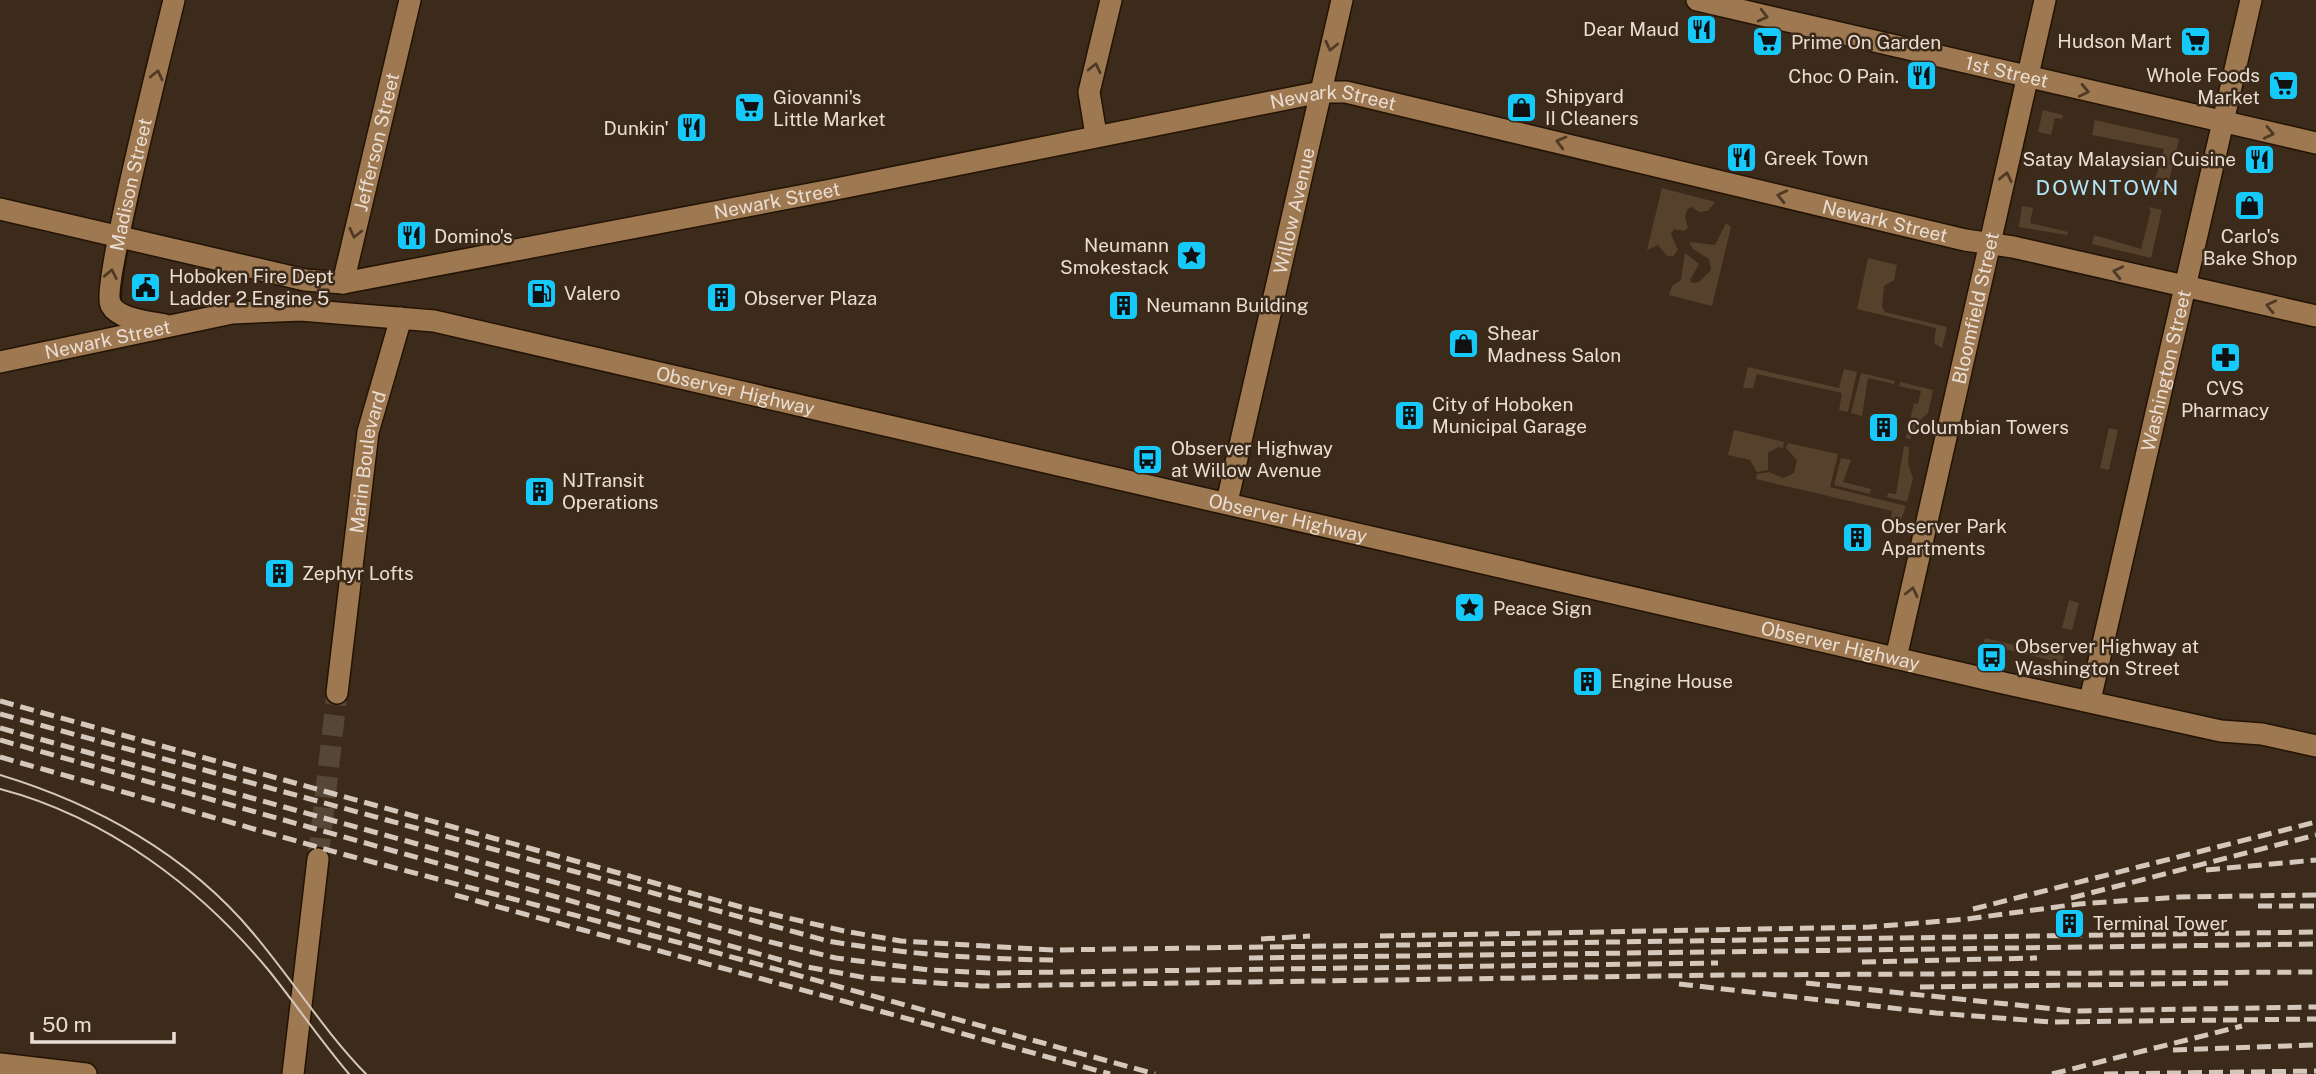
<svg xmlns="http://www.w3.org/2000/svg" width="2316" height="1074" viewBox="0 0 2316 1074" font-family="'Public Sans',sans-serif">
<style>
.green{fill:#56412d}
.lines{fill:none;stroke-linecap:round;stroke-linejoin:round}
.secondary-tunnel{stroke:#564636;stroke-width:21;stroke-dasharray:21 10;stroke-linecap:butt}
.secondary-casing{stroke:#231304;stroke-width:24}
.secondary{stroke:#9d7850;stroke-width:21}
.tram{stroke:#d4c7bc;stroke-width:2}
.rail{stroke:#d4c7bc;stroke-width:5;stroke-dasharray:14 7;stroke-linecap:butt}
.oneway{stroke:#4f3a25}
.labels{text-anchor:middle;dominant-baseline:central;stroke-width:5;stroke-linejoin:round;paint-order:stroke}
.poi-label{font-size:19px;fill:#eaded4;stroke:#3c2b1a;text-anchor:start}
.street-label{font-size:19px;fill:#eaded4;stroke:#3c2b1a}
.neighbourhood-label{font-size:21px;letter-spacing:2px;fill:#b0e4f9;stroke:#3c2b1a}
</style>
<rect width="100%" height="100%" fill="#3c2b1a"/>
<!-- green -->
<g class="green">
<polygon points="2043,110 2063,115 2062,119 2055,118 2051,135 2038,132"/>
<polygon points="2095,120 2179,139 2166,193 2152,190 2164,149 2092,135"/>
<polygon points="1662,188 1715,202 1708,211 1699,212 1692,207 1687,209 1685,217 1688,228 1684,231 1674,229 1671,234 1678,250 1673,256 1667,256 1658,245 1647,250"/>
<polygon points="2022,206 2033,208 2030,223 2068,232 2067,235 2019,227"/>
<polygon points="2148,207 2162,210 2151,258 2092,244 2094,235 2141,249 2151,210"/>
<polygon points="1726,223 1731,227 1712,306 1669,295 1672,286 1681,280 1685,253 1699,264 1690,280 1692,283 1699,282 1711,270 1709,259 1693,249 1689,242 1715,245"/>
<polygon points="1868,258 1897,265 1894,280 1884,286 1882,306 1885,312 1947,327 1942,348 1934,343 1936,328 1857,309"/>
<polygon points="1748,367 1839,388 1844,369 1857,372 1848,412 1839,410 1842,393 1757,374 1753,388 1743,388"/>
<polygon points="1861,373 1895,381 1894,384 1868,378 1862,416 1851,413"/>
<polygon points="1900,382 1933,390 1928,413 1918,422 1910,439 1906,438 1914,403 1918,404 1921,391 1899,386"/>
<polygon points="2109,428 2118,430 2109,470 2100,468"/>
<polygon points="1734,430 1784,442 1783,448 1778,447 1768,453 1768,470 1757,472 1750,460 1728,455"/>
<polygon points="1788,443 1838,454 1830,487 1906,506 1896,533 1888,531 1892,511 1756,479 1757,474 1769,472 1783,478 1794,473 1797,460 1786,448"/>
<polygon points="1904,446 1909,447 1908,464 1913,478 1907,502 1887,497 1888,493 1896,494"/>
<polygon points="1841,458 1851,460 1843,482 1871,489 1870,494 1834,485"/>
<polygon points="2069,600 2079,603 2072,630 2062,628"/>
<polygon points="1985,638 2056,655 2059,642 2067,643 2062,663 1983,644"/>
</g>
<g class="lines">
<!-- secondary-tunnel -->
<polyline class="secondary-tunnel" points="318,859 337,693"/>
<defs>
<g id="secondary">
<path id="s1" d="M 1697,0 L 2316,143"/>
<polyline points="1096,135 1089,92 1111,0"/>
<path id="s2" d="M 0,209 L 305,280 L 343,283 L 831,190 L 1321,92 L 1346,92 L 1965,240 L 2013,247 L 2316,316"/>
<path id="s3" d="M 343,283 L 410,0"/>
<path id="s4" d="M 165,325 C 150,322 119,320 111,305 C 101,288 165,38 174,0"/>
<path id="s5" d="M 0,362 L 232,313 L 301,310 L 434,321 L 1999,682 L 2221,731 L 2262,734 L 2316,746"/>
<path id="s6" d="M 1227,502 L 1342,0"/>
<path id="s7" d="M 1896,658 L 2045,0"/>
<path id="s8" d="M 337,693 L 368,432 L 401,318"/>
<path id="s9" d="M 2090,700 L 2251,0"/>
<polyline points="0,1064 86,1074"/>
<polyline points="293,1074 318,859"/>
</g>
</defs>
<!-- secondary casing -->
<use href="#secondary" class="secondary-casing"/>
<!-- secondary -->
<use href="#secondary" class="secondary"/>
<!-- tram -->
<g class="tram">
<path d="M 0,775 C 96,804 188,855 253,933 C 292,979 324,1031 366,1074"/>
<path d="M 0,789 C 107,817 201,888 270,972 C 297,1006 321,1041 349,1074"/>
</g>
<!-- rail -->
<g class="rail">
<polyline points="0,701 741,907 844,931 901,941 1053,950 2316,932"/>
<path d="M 0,714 L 828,941 C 903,954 977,959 1053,960"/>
<polyline points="0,728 766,941 836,958 929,970 990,973 1718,963"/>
<polyline points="0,740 802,966 867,978 981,986 1726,975 2316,972"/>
<polyline points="0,757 346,855 692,946 1155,1074"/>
<polyline points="2206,870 2316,860"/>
<polyline points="455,895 1110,1074"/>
<polyline points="2071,898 2316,835"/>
<polyline points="2258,906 2316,906"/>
<polyline points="1973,909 2316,822"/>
<polyline points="1380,936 1870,927 1967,919 2079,904 2179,897 2316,895"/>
<polyline points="1261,939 1310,936"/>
<polyline points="1249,958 2316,944"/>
<polyline points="1862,962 2037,958"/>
<polyline points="1806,983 2074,1011 2316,1007"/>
<polyline points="1679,984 1936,1013 2051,1022 2316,1019"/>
<polyline points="1920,987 2232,983"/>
<polyline points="2173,1050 2316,1045"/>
<polyline points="2052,1074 2242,1026"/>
<polyline points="2104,1074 2316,1071"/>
</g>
</g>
<!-- one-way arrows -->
<defs><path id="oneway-chevron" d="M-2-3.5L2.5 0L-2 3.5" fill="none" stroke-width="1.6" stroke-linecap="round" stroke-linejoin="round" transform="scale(1.75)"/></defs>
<g class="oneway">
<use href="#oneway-chevron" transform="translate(1763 16) rotate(14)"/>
<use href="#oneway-chevron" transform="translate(1331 46) rotate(103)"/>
<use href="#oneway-chevron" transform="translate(1095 68) rotate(-77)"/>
<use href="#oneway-chevron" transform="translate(157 75) rotate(-77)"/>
<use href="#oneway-chevron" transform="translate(2084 91) rotate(13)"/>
<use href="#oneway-chevron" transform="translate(2269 133) rotate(12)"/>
<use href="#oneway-chevron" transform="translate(1561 142) rotate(-165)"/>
<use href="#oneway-chevron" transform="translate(2006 177) rotate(-78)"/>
<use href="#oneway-chevron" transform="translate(1782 196) rotate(-167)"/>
<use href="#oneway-chevron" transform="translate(355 233) rotate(103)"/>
<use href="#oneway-chevron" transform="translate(2118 272) rotate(-167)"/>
<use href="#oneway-chevron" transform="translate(111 274) rotate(-79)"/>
<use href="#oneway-chevron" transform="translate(2271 306) rotate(-167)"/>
<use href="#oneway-chevron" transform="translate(1912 592) rotate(-77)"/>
</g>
<!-- icons -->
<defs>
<symbol id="restaurant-square" viewBox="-11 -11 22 22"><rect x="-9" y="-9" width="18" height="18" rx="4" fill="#15cafb" stroke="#3c2b1a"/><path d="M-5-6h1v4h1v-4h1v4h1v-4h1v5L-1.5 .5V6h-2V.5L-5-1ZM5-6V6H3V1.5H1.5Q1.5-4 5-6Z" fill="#111"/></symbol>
<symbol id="supermarket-square" viewBox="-11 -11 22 22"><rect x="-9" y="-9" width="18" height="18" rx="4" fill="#15cafb" stroke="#3c2b1a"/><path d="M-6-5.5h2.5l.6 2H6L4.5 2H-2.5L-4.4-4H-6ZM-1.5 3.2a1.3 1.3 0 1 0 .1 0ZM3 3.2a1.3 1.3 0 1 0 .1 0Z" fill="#111"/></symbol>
<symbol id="shop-square" viewBox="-11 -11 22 22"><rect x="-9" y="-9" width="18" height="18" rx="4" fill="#15cafb" stroke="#3c2b1a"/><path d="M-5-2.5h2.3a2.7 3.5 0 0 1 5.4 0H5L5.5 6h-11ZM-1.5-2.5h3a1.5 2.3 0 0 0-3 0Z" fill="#111"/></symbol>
<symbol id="sight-square" viewBox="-11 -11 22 22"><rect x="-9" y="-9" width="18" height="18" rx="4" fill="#15cafb" stroke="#3c2b1a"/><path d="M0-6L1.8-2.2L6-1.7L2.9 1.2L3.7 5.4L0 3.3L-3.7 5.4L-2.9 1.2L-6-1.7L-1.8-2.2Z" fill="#111"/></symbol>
<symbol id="civic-square" viewBox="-11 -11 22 22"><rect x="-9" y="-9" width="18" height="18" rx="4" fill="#15cafb" stroke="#3c2b1a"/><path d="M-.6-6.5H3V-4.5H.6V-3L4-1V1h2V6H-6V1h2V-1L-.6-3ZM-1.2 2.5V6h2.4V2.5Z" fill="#111"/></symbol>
<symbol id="fuel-square" viewBox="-11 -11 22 22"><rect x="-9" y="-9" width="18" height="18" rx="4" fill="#15cafb" stroke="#3c2b1a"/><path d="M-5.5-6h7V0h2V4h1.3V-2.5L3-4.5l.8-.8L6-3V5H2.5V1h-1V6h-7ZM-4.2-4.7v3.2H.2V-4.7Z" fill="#111"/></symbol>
<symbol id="building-square" viewBox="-11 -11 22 22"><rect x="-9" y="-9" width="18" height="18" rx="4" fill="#15cafb" stroke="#3c2b1a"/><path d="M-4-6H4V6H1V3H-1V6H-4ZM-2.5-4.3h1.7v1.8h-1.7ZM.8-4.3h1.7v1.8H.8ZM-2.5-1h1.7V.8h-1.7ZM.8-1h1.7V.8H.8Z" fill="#111"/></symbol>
<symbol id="pharmacy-square" viewBox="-11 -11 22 22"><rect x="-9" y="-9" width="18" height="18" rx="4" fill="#15cafb" stroke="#3c2b1a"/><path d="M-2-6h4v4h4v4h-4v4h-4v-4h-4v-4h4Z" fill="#111"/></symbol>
<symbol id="bus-square" viewBox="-11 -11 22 22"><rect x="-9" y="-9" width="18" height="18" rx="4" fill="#15cafb" stroke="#3c2b1a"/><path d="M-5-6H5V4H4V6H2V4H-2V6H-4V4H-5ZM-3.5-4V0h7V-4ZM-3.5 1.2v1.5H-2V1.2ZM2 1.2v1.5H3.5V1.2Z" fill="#111"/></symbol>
</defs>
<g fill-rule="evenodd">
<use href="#restaurant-square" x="1684" y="12" width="35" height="35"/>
<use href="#supermarket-square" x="2178" y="24" width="35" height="35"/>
<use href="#supermarket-square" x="1750" y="24" width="35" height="35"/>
<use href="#restaurant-square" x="1904" y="58" width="35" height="35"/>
<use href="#supermarket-square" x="2266" y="68" width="35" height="35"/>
<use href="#shop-square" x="1504" y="90" width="35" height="35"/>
<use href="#supermarket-square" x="732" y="90" width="35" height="35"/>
<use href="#restaurant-square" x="674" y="110" width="35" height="35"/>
<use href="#restaurant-square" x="1724" y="140" width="35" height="35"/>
<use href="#restaurant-square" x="2242" y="142" width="35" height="35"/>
<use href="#shop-square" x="2232" y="188" width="35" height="35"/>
<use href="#restaurant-square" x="394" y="218" width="35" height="35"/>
<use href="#sight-square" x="1174" y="238" width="35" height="35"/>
<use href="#civic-square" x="128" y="270" width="35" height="35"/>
<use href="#fuel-square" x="524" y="276" width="35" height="35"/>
<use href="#building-square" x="704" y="280" width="35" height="35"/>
<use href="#building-square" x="1106" y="288" width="35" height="35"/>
<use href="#shop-square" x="1446" y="326" width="35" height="35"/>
<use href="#pharmacy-square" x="2208" y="340" width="35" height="35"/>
<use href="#building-square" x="1392" y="398" width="35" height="35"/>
<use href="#building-square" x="1866" y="410" width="35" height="35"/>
<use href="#bus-square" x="1130" y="442" width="35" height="35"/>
<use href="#building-square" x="522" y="474" width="35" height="35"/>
<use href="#building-square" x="1840" y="520" width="35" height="35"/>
<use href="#building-square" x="262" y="556" width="35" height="35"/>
<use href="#sight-square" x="1452" y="590" width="35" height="35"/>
<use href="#bus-square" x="1974" y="640" width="35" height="35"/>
<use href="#building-square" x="1570" y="664" width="35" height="35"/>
<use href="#building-square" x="2052" y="906" width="35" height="35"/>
</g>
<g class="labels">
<!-- poi labels -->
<g class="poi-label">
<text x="1679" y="29" text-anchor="end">Dear Maud</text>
<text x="2172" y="41" text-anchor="end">Hudson Mart</text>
<text x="1791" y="42">Prime On Garden</text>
<text x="2260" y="75" text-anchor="end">Whole Foods<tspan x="2260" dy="22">Market</tspan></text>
<text x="1899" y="76" text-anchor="end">Choc O Pain.</text>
<text x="1545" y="96">Shipyard<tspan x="1545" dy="22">II Cleaners</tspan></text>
<text x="773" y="97">Giovanni's<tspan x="773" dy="22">Little Market</tspan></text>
<text x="669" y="128" text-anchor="end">Dunkin'</text>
<text x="1764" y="158">Greek Town</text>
<text x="2236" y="159" text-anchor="end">Satay Malaysian Cuisine</text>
<text x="434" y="236">Domino's</text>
<text x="2250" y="236" text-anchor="middle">Carlo's<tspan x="2250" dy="22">Bake Shop</tspan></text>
<text x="1169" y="245" text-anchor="end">Neumann<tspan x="1169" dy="22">Smokestack</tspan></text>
<text x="169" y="276">Hoboken Fire Dept<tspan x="169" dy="22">Ladder 2 Engine 5</tspan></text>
<text x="564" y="293">Valero</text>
<text x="744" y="298">Observer Plaza</text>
<text x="1146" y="305">Neumann Building</text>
<text x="1487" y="333">Shear<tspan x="1487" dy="22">Madness Salon</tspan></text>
<text x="2225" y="388" text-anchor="middle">CVS<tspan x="2225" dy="22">Pharmacy</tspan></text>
<text x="1432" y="404">City of Hoboken<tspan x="1432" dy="22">Municipal Garage</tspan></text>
<text x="1907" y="427">Columbian Towers</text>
<text x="1171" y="448">Observer Highway<tspan x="1171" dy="22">at Willow Avenue</tspan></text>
<text x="562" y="480">NJTransit<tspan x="562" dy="22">Operations</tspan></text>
<text x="1881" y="526">Observer Park<tspan x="1881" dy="22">Apartments</tspan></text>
<text x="302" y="573">Zephyr Lofts</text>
<text x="1493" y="608">Peace Sign</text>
<text x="2015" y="646">Observer Highway at<tspan x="2015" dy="22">Washington Street</tspan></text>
<text x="1611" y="681">Engine House</text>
<text x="2093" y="923">Terminal Tower</text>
</g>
<!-- street labels -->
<g class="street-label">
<text stroke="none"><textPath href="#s1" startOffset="318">1st Street</textPath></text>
<text stroke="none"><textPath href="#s2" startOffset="1360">Newark Street</textPath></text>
<text stroke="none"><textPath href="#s3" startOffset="145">Jefferson Street</textPath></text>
<text stroke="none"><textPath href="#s4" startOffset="182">Madison Street</textPath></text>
<text stroke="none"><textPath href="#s2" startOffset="793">Newark Street</textPath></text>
<text stroke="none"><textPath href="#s6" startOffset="299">Willow Avenue</textPath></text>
<text stroke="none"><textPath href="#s2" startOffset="1927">Newark Street</textPath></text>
<text stroke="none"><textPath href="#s7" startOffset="359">Bloomfield Street</textPath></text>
<text stroke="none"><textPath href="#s5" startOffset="110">Newark Street</textPath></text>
<text stroke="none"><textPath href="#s9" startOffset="338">Washington Street</textPath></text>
<text stroke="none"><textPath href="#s5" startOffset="749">Observer Highway</textPath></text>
<text stroke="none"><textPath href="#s8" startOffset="233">Marin Boulevard</textPath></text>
<text stroke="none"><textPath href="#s5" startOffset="1316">Observer Highway</textPath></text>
<text stroke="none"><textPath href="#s5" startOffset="1883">Observer Highway</textPath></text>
</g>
<!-- neighbourhood labels -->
<g class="neighbourhood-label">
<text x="2108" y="187">DOWNTOWN</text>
</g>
</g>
<!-- scale -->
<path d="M32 1032v10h142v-10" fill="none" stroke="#eaded4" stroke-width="3.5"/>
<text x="42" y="1032" font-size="21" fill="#eaded4" stroke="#3c2b1a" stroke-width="5" paint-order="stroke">50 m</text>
</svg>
